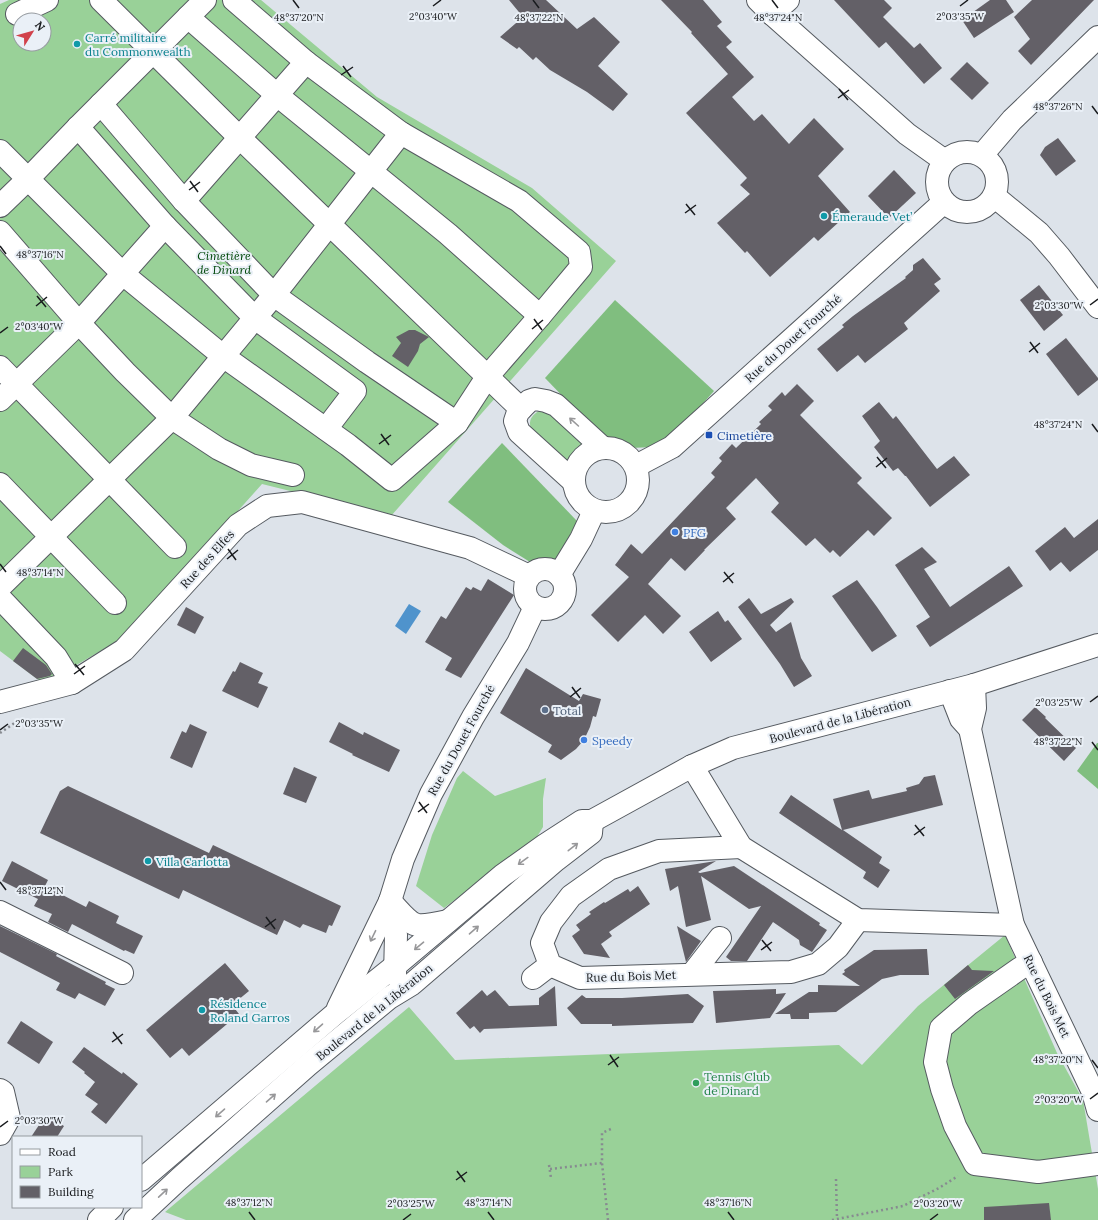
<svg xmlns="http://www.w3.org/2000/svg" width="1098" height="1220" viewBox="0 0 1098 1220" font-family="Lora,serif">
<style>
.green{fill:#99d198;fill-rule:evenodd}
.forest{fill:#80be7f}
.water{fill:#4f93cc}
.building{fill:#636067}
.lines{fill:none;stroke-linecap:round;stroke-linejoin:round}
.minor-casing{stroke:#555a60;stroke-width:24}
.major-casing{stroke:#555a60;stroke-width:24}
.path{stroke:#878b90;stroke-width:2.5;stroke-dasharray:2 3;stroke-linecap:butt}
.minor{stroke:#fff;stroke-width:22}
.major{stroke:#fff;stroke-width:22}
.oneway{stroke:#98989a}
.ticks{fill:none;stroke:#191b1e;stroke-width:1.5}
.culture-dot{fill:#0f9aa8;stroke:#eaf0f7;stroke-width:1.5}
.transit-dot{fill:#1a4fb4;stroke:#eaf0f7;stroke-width:1.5}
.shop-dot{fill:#3f7fe0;stroke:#eaf0f7;stroke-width:1.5}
.service-dot{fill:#5c6f8a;stroke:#eaf0f7;stroke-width:1.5}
.leisure-dot{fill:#2e9e5b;stroke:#eaf0f7;stroke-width:1.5}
.labels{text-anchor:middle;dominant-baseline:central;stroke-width:4;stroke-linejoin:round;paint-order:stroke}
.culture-label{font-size:12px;fill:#0d838f;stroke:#eaf0f7;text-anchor:start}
.park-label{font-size:12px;font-style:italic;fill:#01480a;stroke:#eaf0f7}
.street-label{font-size:12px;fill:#191b1e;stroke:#eaf0f7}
.transit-label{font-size:12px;fill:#164399;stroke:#eaf0f7;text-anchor:start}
.shop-label{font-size:12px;fill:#366cbe;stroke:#eaf0f7;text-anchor:start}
.service-label{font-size:12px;fill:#4e5e75;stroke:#eaf0f7;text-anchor:start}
.leisure-label{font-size:12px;fill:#27864d;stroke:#eaf0f7;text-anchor:start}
.ticks-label{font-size:10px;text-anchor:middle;fill:#191b1e;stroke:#eaf0f7;stroke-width:4;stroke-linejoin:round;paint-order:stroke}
</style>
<rect width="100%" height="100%" fill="#dde3ea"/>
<!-- green -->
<g class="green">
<path d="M 9,0 L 261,0 L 377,97 L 532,188 L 616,261 L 391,516 L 262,484 L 126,636 L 44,684 L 0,651 L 0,4 ZM 20,20 L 44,20 L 44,44 L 20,44 Z"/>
<path d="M 541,409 L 547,410 L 586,447 L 570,464 L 531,430 C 528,418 532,416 541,409 Z"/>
<polygon points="463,771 495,796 546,778 543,799 543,827 535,840 444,908 416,886 432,835 457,778"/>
<polygon points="1005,935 1057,1053 1083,1100 1098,1189 1098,1220 186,1220 165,1212 409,1007 455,1060 839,1045 862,1065 918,1006"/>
</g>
<!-- forest -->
<g class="forest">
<polygon points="615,300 714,391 690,418 654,447 630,448 599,434 545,378"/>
<polygon points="502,443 577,521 557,561 530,562 503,545 448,502"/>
<polygon points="1097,743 1098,743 1098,789 1077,771"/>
</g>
<!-- water -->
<polygon class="water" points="409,604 421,611 406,634 395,626"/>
<!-- building -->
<g class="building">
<polygon points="509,0 546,0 577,29 594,17 620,42 598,66 628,94 613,111 587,92 550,70 536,57 533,60 519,47 517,49 500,37 523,17"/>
<polygon points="661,0 703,0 722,22 717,26 732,42 726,47 754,77 732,97 754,121 762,114 789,144 814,118 844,149 818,176 850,212 818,241 814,237 770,277 747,251 745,253 717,223 750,194 740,185 747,178 686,113 728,74 691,33 692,32"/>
<polygon points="834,0 884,0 892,8 883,17 914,48 920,43 942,68 924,84 886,42 879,48"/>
<polygon points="990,0 1006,0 1014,12 974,38 962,20"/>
<polygon points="1032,0 1094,0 1031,65 1018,51 1030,39 1014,17"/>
<polygon points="967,62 989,83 972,100 950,79"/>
<polygon points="1058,138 1076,161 1056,176 1040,155 1045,147"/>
<polygon points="894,170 916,193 889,218 868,196"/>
<polygon points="923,258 941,279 934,284 940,291 904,323 908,329 865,363 858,355 837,372 817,349 844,327 842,325 853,316 906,278 905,277 913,270 913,265"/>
<polygon points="1039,285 1063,315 1044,331 1020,300"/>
<polygon points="409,330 415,330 429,337 420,344 418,351 408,367 392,356 401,343 396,337"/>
<polygon points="1066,338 1098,378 1098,380 1078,396 1046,354"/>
<polygon points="797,384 814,401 800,415 862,478 857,483 892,518 874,536 868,530 840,557 833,550 830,553 815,538 806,546 771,512 779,503 756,478 726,508 736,519 704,550 705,550 685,571 671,558 648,584 681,616 663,634 645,615 618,642 591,615 629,577 615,565 631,544 642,554 715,477 711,473 722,461 719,458 732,444 736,448 761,424 759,422 772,410 768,406 782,392 785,396"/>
<polygon points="879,402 893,419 896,416 937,469 954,456 970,475 930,507 906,476 905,476 898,468 893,471 874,447 880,441 862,416"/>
<polygon points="1098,519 1098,550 1070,572 1061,562 1050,571 1035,551 1065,527 1074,538"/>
<polygon points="922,547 937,562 924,569 950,607 1009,566 1023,586 930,647 916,626 930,617 895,565"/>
<polygon points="488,579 514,595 461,678 445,670 452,658 425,642 441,616 446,619 466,587 471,590 473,587 481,591"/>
<polygon points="857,580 877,607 897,636 872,652 832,596"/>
<polygon points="749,598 761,614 791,598 794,602 770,625 776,632 791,622 801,658 812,676 794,687 780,664 738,607"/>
<polygon points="186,607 204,617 195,634 177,625"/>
<polygon points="718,611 725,622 728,620 742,639 711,662 689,632"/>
<polygon points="23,648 46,665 52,674 50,676 37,679 13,661"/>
<polygon points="240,662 263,673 258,683 268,687 258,708 222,691 233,671 235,672"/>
<polygon points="526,668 579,701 583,694 601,699 596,717 593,716 590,727 584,740 576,749 561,760 548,752 552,745 500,713"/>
<polygon points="1035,707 1046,717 1045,718 1076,748 1064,761 1022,720"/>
<polygon points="339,722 363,735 364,732 400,750 389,772 352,755 353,754 329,742"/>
<polygon points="190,724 207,732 192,768 170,758 182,731 186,733"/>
<polygon points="294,767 317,777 306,803 283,794"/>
<polygon points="935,775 943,805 843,830 882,857 879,863 890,870 878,888 863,878 866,872 779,813 791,795 842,830 833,799 869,790 872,799 907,791 906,788 919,784 924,777"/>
<polygon points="68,786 209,853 213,845 341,906 332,926 329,925 326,933 303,924 300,928 284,920 277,935 183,890 179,899 40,833 60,791"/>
<polygon points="12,861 48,880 45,886 86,907 89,901 119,916 116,923 143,936 134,954 125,950 124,951 72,924 68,932 48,922 52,914 34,906 38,899 2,881"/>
<polygon points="716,861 698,872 700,873 734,866 820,923 819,925 827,930 812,952 800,945 799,940 773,922 747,961 731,961 726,957 761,906 749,909 701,876 711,920 686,927 678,886 670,891 665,869"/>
<polygon points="638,886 650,904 609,932 612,936 601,944 610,958 584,954 572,936 580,930 576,925 591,914 589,912 604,902 605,903 628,889 630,892"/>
<polygon points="0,926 57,954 56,956 106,982 105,984 115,989 105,1006 79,993 75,999 56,990 60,983 0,952"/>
<polygon points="677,926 701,941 686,962"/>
<polygon points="927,949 929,975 900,975 882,979 836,1012 809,1013 809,1019 791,1019 790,1014 775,1014 809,992 818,992 818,985 860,986 842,974 845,972 844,970 874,950"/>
<polygon points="225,963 249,991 232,1005 239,1014 189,1056 182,1048 170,1058 146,1030"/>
<polygon points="968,965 972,970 994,971 955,999 944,985"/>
<polygon points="555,986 557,1026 484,1029 480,1033 474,1026 470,1029 456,1013 482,990 487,996 495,990 509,1006 539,1005 539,998"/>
<polygon points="776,989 776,994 786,993 770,1018 716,1023 713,991"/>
<polygon points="688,994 704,1006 693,1023 612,1026 612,1024 581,1024 567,1008 582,995 586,998 622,998"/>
<polygon points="21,1021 53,1042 39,1064 7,1043"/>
<polygon points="84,1047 122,1074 123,1072 138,1084 106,1124 91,1112 98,1104 85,1095 95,1082 84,1073 85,1072 72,1062"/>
<polygon points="45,1116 64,1126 57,1137 31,1137"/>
<polygon points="1049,1203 1051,1220 984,1220 984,1207"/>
</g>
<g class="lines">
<defs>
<g id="minor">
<polyline points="101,0 240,138 521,409"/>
<polyline points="17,14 47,0"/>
<polyline points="772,14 788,0"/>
<polyline points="188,17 277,95 448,234 540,316"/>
<polyline points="101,104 184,201 274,295 367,362 457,423"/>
<polyline points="78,127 165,226 255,318 355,391 326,429"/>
<polyline points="0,151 123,274 223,356 348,445 392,480 457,423 487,377 540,316 581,267 579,252 519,201 401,133 306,62 234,0"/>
<polyline points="982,155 1012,120 1098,37"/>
<polyline points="184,201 306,62"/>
<polyline points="0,206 28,179 78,127 205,0"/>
<polyline points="0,232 79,323 125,372 172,418 219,449 251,465 293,475"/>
<polyline points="0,367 175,547"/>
<polyline points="0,400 79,323 165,226"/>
<polyline points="573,481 519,432 515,421 518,412 529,401 535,399 546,401 556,405 603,448"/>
<polyline points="0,484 115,603"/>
<polyline points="0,587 172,418 274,295 401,133"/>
<polyline points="0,598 56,657 72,683"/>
<polyline points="974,685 975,708 970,729 1013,925 1093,1092 1098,1110"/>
<polyline points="950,691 961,719 970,729"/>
<polyline points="0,702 72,683 124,650 238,525 267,506 302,502 470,548 529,576"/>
<polyline points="692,766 741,847 858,920 1013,925"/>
<polyline points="741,847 659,851 609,869 571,896 551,922 542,943 550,965 580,978 791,972 818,964 838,947 858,920"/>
<polyline points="0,912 122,973"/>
<polyline points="1031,962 1019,969 969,1004 941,1028 935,1062 942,1089 955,1126 975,1164 1038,1172 1098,1164"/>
<polyline points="692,974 720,938"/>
<polyline points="533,978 550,965"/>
<polyline points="0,1090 3,1092 9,1118 0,1134"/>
</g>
<g id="major">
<polyline points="758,0 772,14 907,134 945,161"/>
<circle cx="967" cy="182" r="30"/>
<polyline points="994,196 1039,233 1059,256 1098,307"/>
<circle cx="606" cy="480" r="32"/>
<polyline points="636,466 672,447 944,202"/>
<circle cx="545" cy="589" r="20"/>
<polyline points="559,575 581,539 594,511"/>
<polyline points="390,901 396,935 395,975"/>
<path d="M 390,901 C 415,928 411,929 448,921"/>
<polyline points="338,1008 390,901 403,859 431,794 473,717 518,643 535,607"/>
<polyline points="141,1180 336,1013 396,965 503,875 545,845 582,821 592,821 692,766 733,748 974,685 1098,645"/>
<polyline points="99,1220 112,1207"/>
<polyline points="135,1220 179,1179 308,1065 389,998 412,984 556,860 591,833 592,821"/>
</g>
</defs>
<!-- minor casing -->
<use href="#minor" class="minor-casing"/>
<!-- major casing -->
<use href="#major" class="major-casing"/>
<!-- path -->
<g class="path">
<polyline points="0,733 19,720"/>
<polyline points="549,1165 551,1178"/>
<polyline points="550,1169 602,1163"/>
<polyline points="836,1179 837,1219"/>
<polyline points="608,1220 602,1163 602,1133 613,1128"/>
<polyline points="832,1220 903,1206 939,1188 958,1176"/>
</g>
<!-- minor -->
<use href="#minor" class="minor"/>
<!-- major -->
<use href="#major" class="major"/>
</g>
<!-- one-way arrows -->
<defs><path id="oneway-shaft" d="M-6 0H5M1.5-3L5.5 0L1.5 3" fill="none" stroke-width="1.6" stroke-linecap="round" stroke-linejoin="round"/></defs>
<g class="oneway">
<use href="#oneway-shaft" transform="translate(574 422) rotate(-138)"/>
<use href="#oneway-shaft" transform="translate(573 847) rotate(-38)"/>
<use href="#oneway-shaft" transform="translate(523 861) rotate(144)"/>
<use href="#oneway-shaft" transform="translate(474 930) rotate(-41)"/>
<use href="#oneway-shaft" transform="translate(373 936) rotate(116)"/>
<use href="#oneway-shaft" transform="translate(419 946) rotate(140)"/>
<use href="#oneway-shaft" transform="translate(318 1028) rotate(139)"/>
<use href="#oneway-shaft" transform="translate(271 1098) rotate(-41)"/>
<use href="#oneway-shaft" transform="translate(220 1113) rotate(139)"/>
<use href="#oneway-shaft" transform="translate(163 1193) rotate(-43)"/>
</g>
<!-- ticks -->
<path class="ticks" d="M 293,0 L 299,8M 533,0 L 539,8M 772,0 L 778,8M 433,6 L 441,0M 960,6 L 968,0M 343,66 L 351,77M 341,75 L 353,67M 839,89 L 848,100M 838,98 L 849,90M 1092,106 L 1098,114M 190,181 L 198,192M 189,190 L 200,182M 686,204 L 695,215M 685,213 L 696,205M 0,246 L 6,254M 37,296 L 46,307M 1090,305 L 1098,299M 36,306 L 47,297M 534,319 L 542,330M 532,329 L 543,320M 0,333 L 8,327M 1030,342 L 1038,353M 1029,352 L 1040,343M 1092,424 L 1098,432M 381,434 L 389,445M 379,444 L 391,435M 877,457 L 886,468M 876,467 L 887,458M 228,549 L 236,560M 227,559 L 238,550M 0,564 L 6,572M 724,572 L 733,583M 723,582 L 734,573M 75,664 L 84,675M 74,674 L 85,666M 572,687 L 580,698M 570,697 L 581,688M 1090,702 L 1098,696M 0,730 L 8,724M 1092,742 L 1098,750M 419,802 L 427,813M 418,812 L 429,804M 915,825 L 924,836M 914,835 L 925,827M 0,882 L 6,890M 266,917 L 275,929M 265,927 L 276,919M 762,940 L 771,951M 761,950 L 772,942M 113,1032 L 122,1044M 112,1042 L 123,1034M 610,1055 L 618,1067M 1092,1060 L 1098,1068M 608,1065 L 619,1057M 1090,1099 L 1098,1093M 0,1127 L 8,1121M 457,1171 L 465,1182M 456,1180 L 467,1172M 249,1212 L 255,1220M 488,1212 L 494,1220M 728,1212 L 734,1220M 403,1220 L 411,1214M 930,1220 L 938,1214"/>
<!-- markers -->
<g class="culture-dot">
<circle cx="77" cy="44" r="4"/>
<circle cx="824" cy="216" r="4"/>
<circle cx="148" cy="861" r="4"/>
<circle cx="202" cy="1010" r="4"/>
</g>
<rect class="transit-dot" x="705" y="431" width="8" height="8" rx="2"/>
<g class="shop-dot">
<circle cx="675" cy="532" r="4"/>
<circle cx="584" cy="740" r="4"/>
</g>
<circle class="service-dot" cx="545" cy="710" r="4"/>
<circle class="leisure-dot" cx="696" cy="1083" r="4"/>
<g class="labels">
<!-- culture labels -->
<g class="culture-label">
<text x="85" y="37">Carré militaire<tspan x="85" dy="14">du Commonwealth</tspan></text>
<text x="832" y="216">Émeraude Vet’</text>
<text x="156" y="861">Villa Carlotta</text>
<text x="210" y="1003">Résidence<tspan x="210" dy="14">Roland Garros</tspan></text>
</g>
<!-- park labels -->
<g class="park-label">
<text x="224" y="255">Cimetière<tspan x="224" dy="14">de Dinard</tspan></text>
</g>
<!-- street labels -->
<g class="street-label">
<text transform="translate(793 338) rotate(-42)">Rue du Douet Fourché</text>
<text transform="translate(207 559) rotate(-48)">Rue des Elfes</text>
<text transform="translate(840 720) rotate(-15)">Boulevard de la Libération</text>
<text transform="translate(461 740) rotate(-61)">Rue du Douet Fourché</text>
<text transform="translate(631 976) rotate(-2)">Rue du Bois Met</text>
<text transform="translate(1047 996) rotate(64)">Rue du Bois Met</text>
<text transform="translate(374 1012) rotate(-39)">Boulevard de la Libération</text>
</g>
<!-- transit labels -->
<g class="transit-label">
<text x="717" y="435">Cimetière</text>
</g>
<!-- shop labels -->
<g class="shop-label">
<text x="683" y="532">PFG</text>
<text x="592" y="740">Speedy</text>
</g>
<!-- service labels -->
<g class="service-label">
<text x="553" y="710">Total</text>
</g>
<!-- leisure labels -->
<g class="leisure-label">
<text x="704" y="1076">Tennis Club<tspan x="704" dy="14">de Dinard</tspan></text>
</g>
</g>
<g class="ticks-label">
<text x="433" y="20">2°03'40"W</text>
<text x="960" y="20">2°03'35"W</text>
<text x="299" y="21">48°37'20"N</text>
<text x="539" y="21">48°37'22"N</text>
<text x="778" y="21">48°37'24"N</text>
<text x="1058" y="110">48°37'26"N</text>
<text x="40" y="258">48°37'16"N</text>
<text x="1059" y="309">2°03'30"W</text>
<text x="39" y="330">2°03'40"W</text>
<text x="1058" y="428">48°37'24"N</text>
<text x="40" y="576">48°37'14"N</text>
<text x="1059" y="706">2°03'25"W</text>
<text x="39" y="727">2°03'35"W</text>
<text x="1058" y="745">48°37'22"N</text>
<text x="40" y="894">48°37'12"N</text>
<text x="1058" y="1063">48°37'20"N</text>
<text x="1059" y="1103">2°03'20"W</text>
<text x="39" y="1124">2°03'30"W</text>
<text x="249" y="1206">48°37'12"N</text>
<text x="488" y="1206">48°37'14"N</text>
<text x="728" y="1206">48°37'16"N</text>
<text x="411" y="1207">2°03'25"W</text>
<text x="938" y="1207">2°03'20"W</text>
</g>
<!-- legend -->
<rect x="12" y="1136" width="130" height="72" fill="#eaf0f7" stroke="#969ba0"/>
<rect x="20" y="1149" width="20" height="6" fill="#ffffff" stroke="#969ba0"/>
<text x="48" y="1156" font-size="12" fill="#191b1e">Road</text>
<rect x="20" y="1166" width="20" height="12" fill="#99d198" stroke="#969ba0"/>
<text x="48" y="1176" font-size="12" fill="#191b1e">Park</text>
<rect x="20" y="1186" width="20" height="12" fill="#636067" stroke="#969ba0"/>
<text x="48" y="1196" font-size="12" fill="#191b1e">Building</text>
<!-- north arrow -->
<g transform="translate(32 32) rotate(53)"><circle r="19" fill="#eaf0f7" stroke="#969ba0"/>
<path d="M0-3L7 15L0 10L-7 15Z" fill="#d1414b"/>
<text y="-6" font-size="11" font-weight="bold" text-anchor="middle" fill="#191b1e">N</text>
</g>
</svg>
